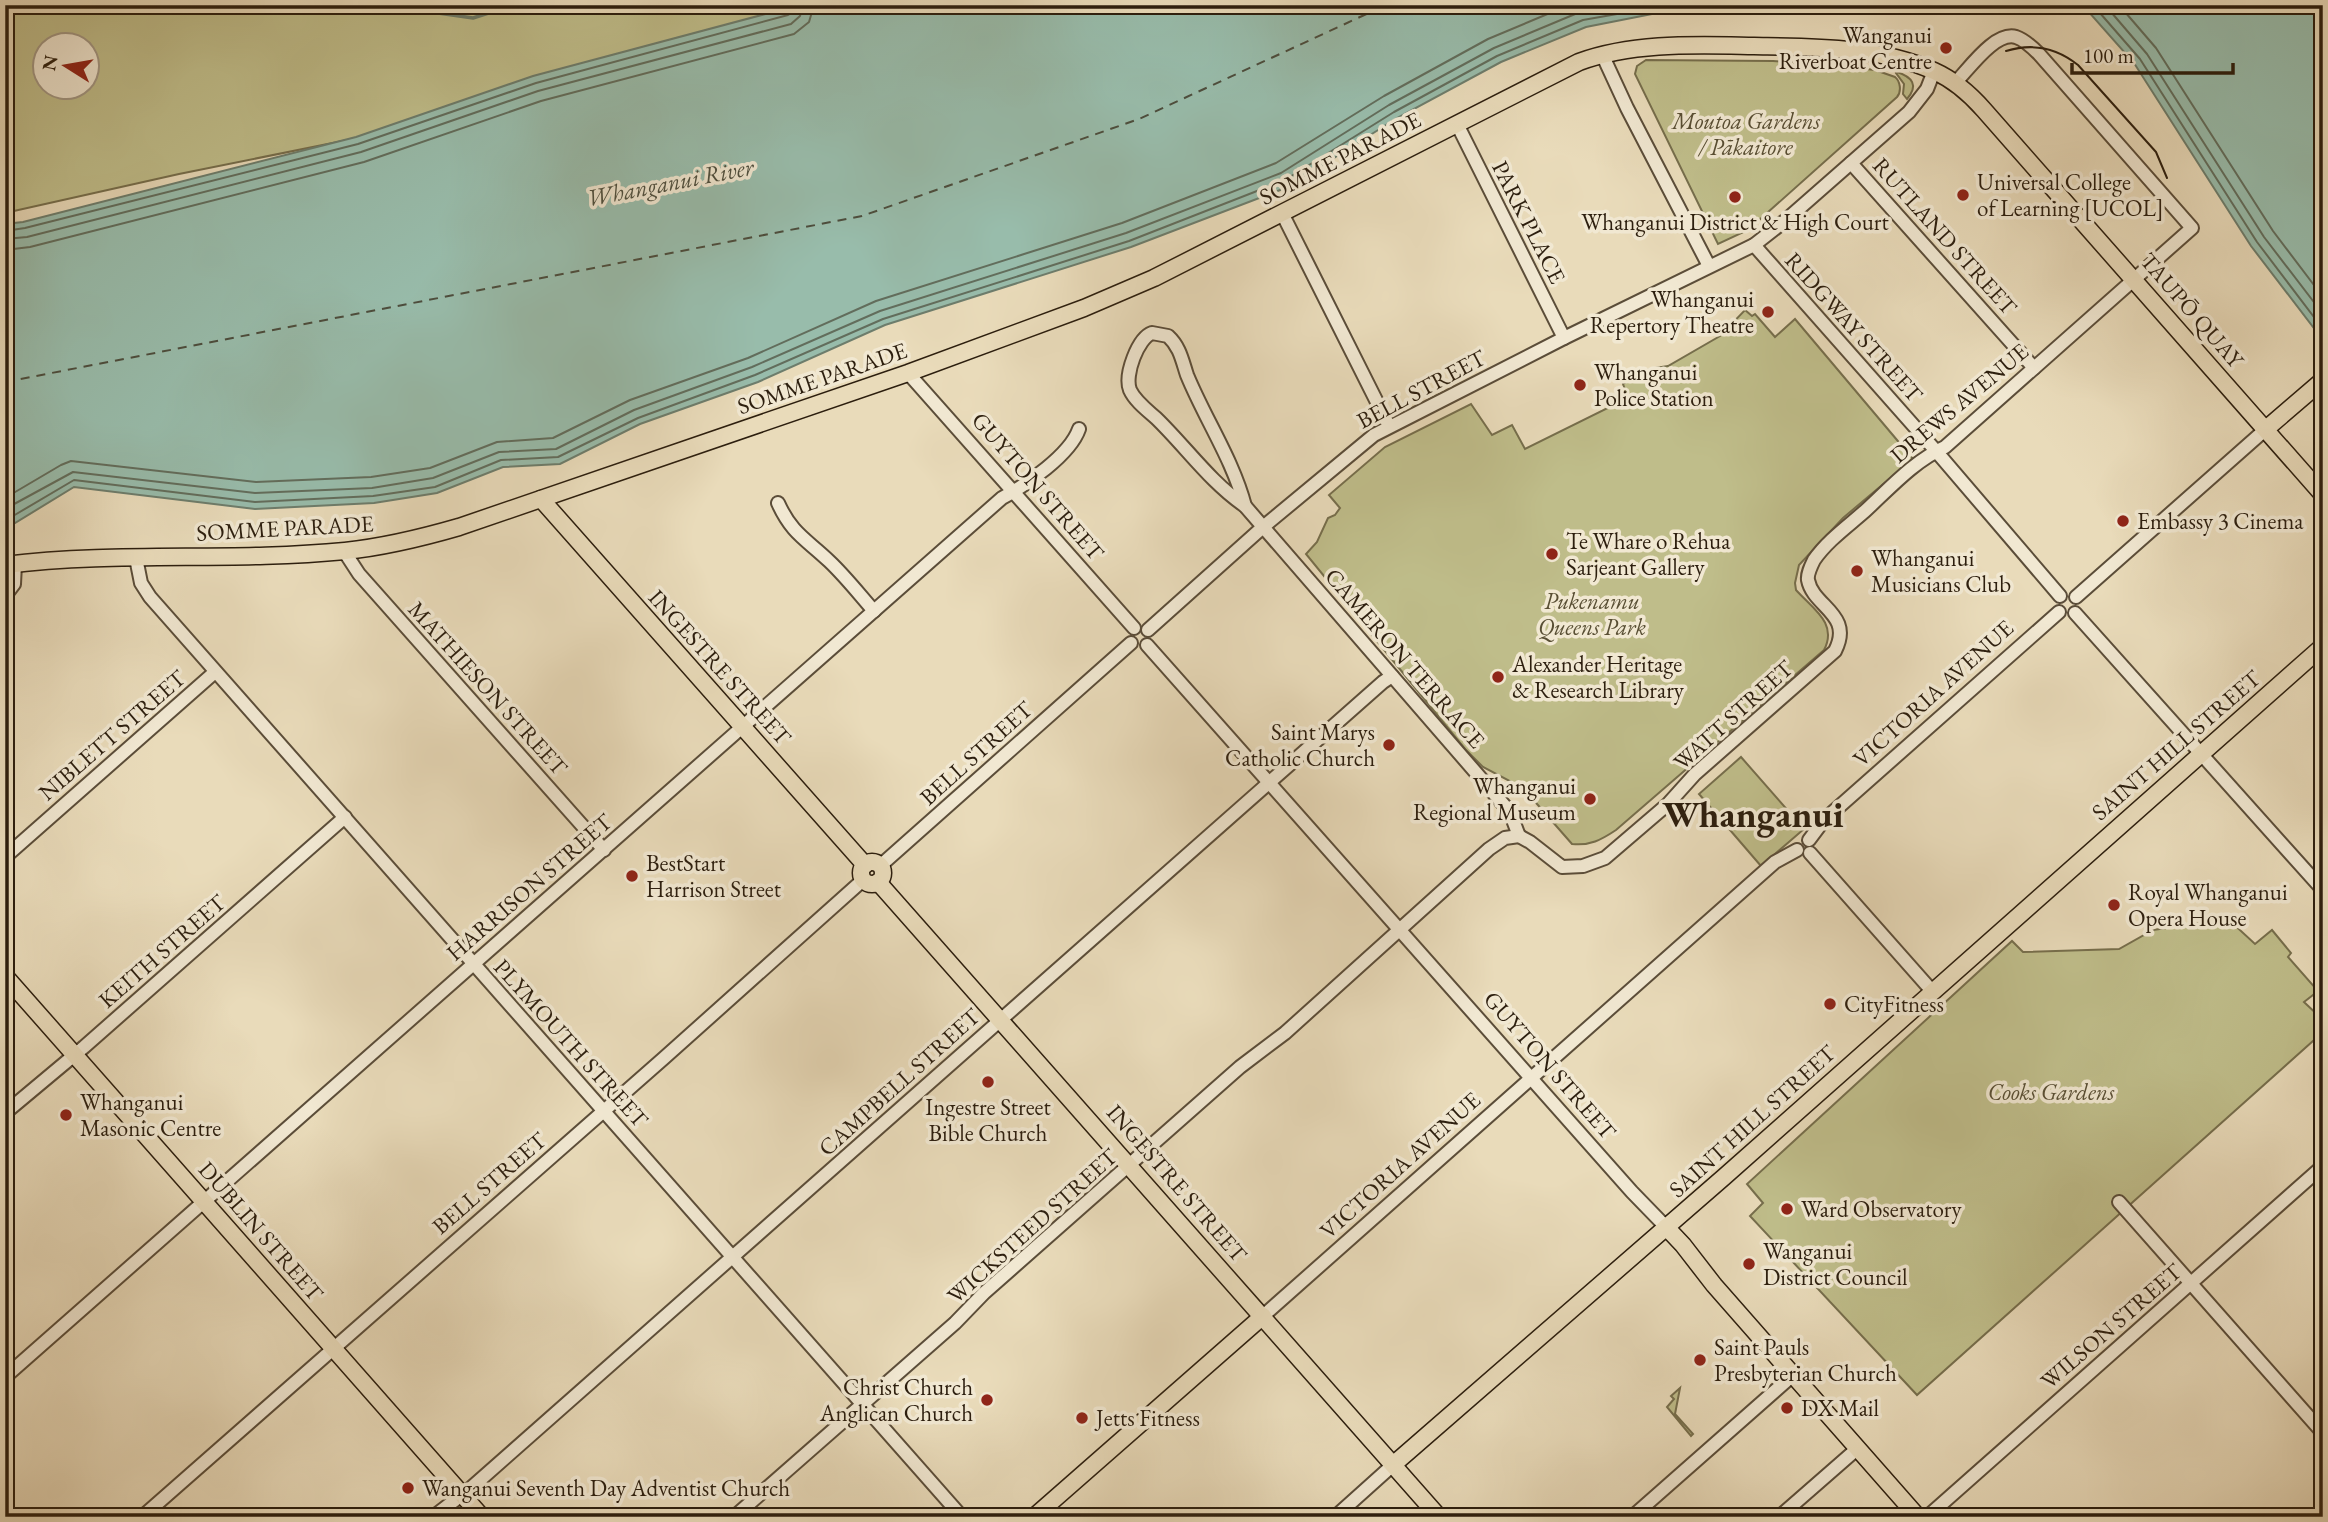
<svg xmlns="http://www.w3.org/2000/svg" width="2328" height="1522" viewBox="0 0 2328 1522" font-family="'EB Garamond',serif">
<style>
.green{fill:#bfbd8a;stroke:#766e4c;stroke-width:2;fill-rule:evenodd}
.water{fill:#98bcab;stroke:#6d7d6c;stroke-width:2}
.lines{fill:none;stroke-linecap:round;stroke-linejoin:round}
.shore{stroke:#626d5c;stroke-width:2}
.stream{stroke:#6d7d6c;stroke-width:3.5}
.ferry{stroke:#4c4d3d;stroke-width:2;stroke-dasharray:9 7;stroke-linecap:butt}
.minor-casing{stroke:#5b4d39;stroke-width:16}
.major-casing{stroke:#2c1e0e;stroke-width:19}
.minor{stroke:#f1e8d2;stroke-width:12}
.major{stroke:#e9dbba;stroke-width:16}
.tram{stroke:#2c1e0e;stroke-width:2}
.poi-dot{fill:#8f2418;stroke:#f1e8d2;stroke-width:2.5}
.labels{text-anchor:middle;dominant-baseline:central;stroke-width:7;stroke-linejoin:round;paint-order:stroke}
.poi-label{font-size:23px;fill:#2c1e0e;stroke:#f1e8d2;text-anchor:start}
.park-label{font-size:23px;font-style:italic;fill:#584e33;stroke:#f1e8d2}
.street-label{font-size:23px;fill:#2c1e0e;stroke:#f1e8d2}
.water-label{font-size:24px;font-style:italic;fill:#4c4d3d;stroke:#f1e8d2}
.town-label{font-size:37px;font-weight:bold;fill:#2c1e0e;stroke:#f1e8d2}
</style>
<rect width="100%" height="100%" fill="#e9dbba"/>
<filter id="stains"><feTurbulence type="fractalNoise" baseFrequency=".00286" numOctaves="4"/><feColorMatrix values="0 0 0 0 .2 0 0 0 0 .09 0 0 0 0 .02 0 0 0 .5 -.17"/></filter>
<radialGradient id="worn" r=".72"><stop offset=".6" stop-color="#630" stop-opacity="0"/><stop offset="1" stop-color="#630" stop-opacity=".3"/></radialGradient>
<!-- green -->
<g class="green">
<path d="M 5,5 L 838,5 L 402,129 L 179,174 L 5,213 ZM 46,46 L 88,46 L 88,88 L 46,88 Z"/>
<path d="M 1646,60 L 1773,61 L 1832,65 L 1875,70 L 1895,77 C 1900,81 1902,91 1897,97 L 1748,230 L 1718,244 L 1635,74 L 1637,66 Z"/>
<path d="M 1897,72 C 1912,77 1919,85 1907,99 L 1903,94 L 1904,84 L 1896,73 Z"/>
<path d="M 1745,310 L 1752,316 L 1755,314 L 1775,337 L 1795,319 L 1913,459 L 1843,518 L 1799,565 L 1795,583 L 1796,590 C 1813,609 1838,623 1824,650 L 1616,830 C 1601,840 1590,846 1572,844 L 1523,788 L 1483,767 L 1465,749 L 1306,554 L 1317,542 L 1328,518 L 1335,515 L 1340,508 L 1329,495 L 1385,447 L 1471,404 L 1492,435 L 1512,425 L 1525,449 L 1628,398 L 1623,384 L 1649,369 L 1668,366 L 1720,336 Z"/>
<polygon points="1741,757 1804,829 1761,866 1699,794"/>
<polygon points="2228,919 2255,944 2272,930 2291,953 2288,957 2318,991 2304,1002 2323,1020 2323,1032 1917,1395 1750,1216 1763,1203 1747,1184 2012,941 2023,952 2119,949 2153,930"/>
<polygon points="1680,1388 1675,1414 1693,1434 1691,1436 1667,1407 1674,1399 1671,1396"/>
</g>
<!-- water -->
<g class="water">
<polygon points="799,5 1733,5 1657,13 1586,27 1501,62 1397,118 1288,187 1131,247 885,325 758,382 640,424 560,464 503,467 437,493 374,503 255,509 74,487 15,523 5,525 5,224 23,222 356,137 533,76"/>
<polygon points="2074,5 2323,5 2323,340 2251,246 2134,63 2088,11"/>
</g>
<g class="lines">
<!-- shore -->
<g class="shore">
<polyline points="2093,5 2140,59 2257,242 2323,329"/>
<polyline points="2105,5 2147,54 2264,237 2323,314"/>
<polyline points="2119,5 2156,48 2273,231 2323,297"/>
<polyline points="5,231 25,228 358,144 536,83 788,15 793,12 794,5"/>
<polyline points="5,239 27,237 361,152 538,91 791,24 800,16 803,5"/>
<polyline points="5,250 30,247 364,162 541,101 794,34 809,22 814,5"/>
<polyline points="5,498 61,465 71,461 256,482 371,477 430,468 497,442 553,438 630,400 748,358 876,301 1122,223 1276,163 1384,96 1488,39 1569,5"/>
<polyline points="5,509 73,472 255,493 372,488 433,478 499,452 556,449 634,410 752,367 880,311 1126,233 1281,173 1389,105 1494,48 1580,12 1615,5"/>
<polyline points="5,518 13,516 74,480 255,502 373,496 435,487 501,460 558,457 638,418 755,375 883,319 1129,241 1285,180 1394,112 1497,56 1583,20 1668,5"/>
</g>
<!-- stream -->
<polyline class="stream" points="413,5 424,11 473,18 514,5"/>
<!-- ferry -->
<polyline class="ferry" points="5,382 862,216 1139,119 1386,5"/>
<defs>
<g id="minor">
<polyline points="1602,54 1627,108 1709,266"/>
<polyline points="1457,124 1564,338"/>
<polyline points="1851,163 2034,368"/>
<polyline points="1282,213 1389,426"/>
<polyline points="1754,245 1936,451 2060,596"/>
<path d="M 1152,333 L 1168,336 C 1180,347 1182,360 1187,375 C 1205,419 1233,460 1245,506 C 1210,482 1186,447 1156,418 C 1147,410 1135,401 1130,390 C 1124,375 1138,338 1152,333 Z"/>
<polyline points="908,373 1134,628"/>
<path d="M 778,503 C 792,534 806,539 829,561 C 845,576 859,594 874,611"/>
<polyline points="1245,506 1510,812 1519,836"/>
<polyline points="344,551 359,574 604,850"/>
<polyline points="136,558 141,583 150,597 962,1517"/>
<polyline points="5,596 14,584 15,564"/>
<polyline points="2076,597 2266,429"/>
<polyline points="2075,613 2323,890"/>
<polyline points="1148,630 1263,527 1374,435 1564,338 1754,245 1786,220 1909,112 1927,89 1934,71"/>
<polyline points="1147,645 1632,1192 1666,1227"/>
<path d="M 1519,836 L 1530,842 L 1562,867 L 1583,866 L 1605,858 L 1668,804 L 1695,774 L 1835,651 C 1854,614 1813,607 1808,580 C 1807,574 1811,566 1814,560 C 1827,541 1848,526 1865,511 C 1890,488 1914,461 1945,447 L 2192,228 L 2039,54 C 2033,48 2025,40 2016,37 C 1995,31 1969,69 1955,83"/>
<polyline points="1809,840 1824,820 2059,612"/>
<polyline points="1810,853 1932,991"/>
<polyline points="5,857 215,672"/>
<polyline points="880,866 1131,643"/>
<polyline points="5,1113 84,1047 345,817"/>
<polyline points="2119,1202 2323,1433"/>
<polyline points="1263,1316 1775,862 1797,850"/>
<path d="M 5,1377 L 1002,498 C 1026,485 1070,455 1079,429"/>
<polyline points="5,1514 8,1517"/>
<polyline points="142,1517 664,1058 863,880"/>
<polyline points="433,1517 472,1487 1383,682 1392,676"/>
<polyline points="734,1517 955,1323 984,1293 1240,1067 1285,1033 1489,849 1505,838 1519,836"/>
<polyline points="1335,1517 1394,1464"/>
<polyline points="1632,1517 1793,1375"/>
<polyline points="1779,1517 1858,1448"/>
<polyline points="1927,1517 2323,1166"/>
</g>
<g id="major">
<polyline points="2266,429 2323,380"/>
<polyline points="541,499 865,865"/>
<path d="M 5,565 C 118,551 232,562 345,551 C 384,547 421,538 459,527 L 908,373 L 1084,308 L 1154,278 L 1579,62 C 1634,42 1696,45 1754,46 C 1814,47 1878,46 1934,71 C 1954,80 1970,94 1984,110 L 2323,495"/>
<circle cx="872" cy="873" r="11"/>
<polyline points="878,882 1439,1517"/>
<polyline points="5,976 482,1517"/>
<polyline points="1666,1227 1683,1245 1714,1285 1918,1517"/>
<polyline points="1394,1464 1724,1177 2323,646"/>
<polyline points="1034,1517 1263,1316"/>
</g>
</defs>
<!-- minor casing -->
<use href="#minor" class="minor-casing"/>
<!-- major casing -->
<use href="#major" class="major-casing"/>
<!-- minor -->
<use href="#minor" class="minor"/>
<!-- major -->
<use href="#major" class="major"/>
<!-- tram -->
<path class="tram" d="M 2006,51 C 2032,43 2057,48 2078,65 L 2156,152 L 2167,178"/>
</g>
<!-- markers -->
<g class="poi-dot">
<circle cx="1946" cy="48" r="7"/>
<circle cx="1963" cy="195" r="7"/>
<circle cx="1735" cy="197" r="7"/>
<circle cx="1768" cy="312" r="7"/>
<circle cx="1580" cy="385" r="7"/>
<circle cx="2123" cy="521" r="7"/>
<circle cx="1552" cy="554" r="7"/>
<circle cx="1857" cy="571" r="7"/>
<circle cx="1498" cy="677" r="7"/>
<circle cx="1389" cy="745" r="7"/>
<circle cx="1590" cy="799" r="7"/>
<circle cx="632" cy="876" r="7"/>
<circle cx="2114" cy="905" r="7"/>
<circle cx="1830" cy="1004" r="7"/>
<circle cx="988" cy="1082" r="7"/>
<circle cx="66" cy="1115" r="7"/>
<circle cx="1787" cy="1209" r="7"/>
<circle cx="1749" cy="1264" r="7"/>
<circle cx="1700" cy="1360" r="7"/>
<circle cx="987" cy="1400" r="7"/>
<circle cx="1787" cy="1408" r="7"/>
<circle cx="1082" cy="1418" r="7"/>
<circle cx="408" cy="1488" r="7"/>
</g>
<g class="labels">
<!-- poi labels -->
<g class="poi-label">
<text x="1932" y="35" text-anchor="end">Wanganui<tspan x="1932" dy="26">Riverboat Centre</tspan></text>
<text x="1977" y="182">Universal College<tspan x="1977" dy="26">of Learning [UCOL]</tspan></text>
<text x="1735" y="222" text-anchor="middle">Whanganui District &amp; High Court</text>
<text x="1754" y="299" text-anchor="end">Whanganui<tspan x="1754" dy="26">Repertory Theatre</tspan></text>
<text x="1594" y="372">Whanganui<tspan x="1594" dy="26">Police Station</tspan></text>
<text x="2137" y="521">Embassy 3 Cinema</text>
<text x="1566" y="541">Te Whare o Rehua<tspan x="1566" dy="26">Sarjeant Gallery</tspan></text>
<text x="1871" y="558">Whanganui<tspan x="1871" dy="26">Musicians Club</tspan></text>
<text x="1512" y="664">Alexander Heritage<tspan x="1512" dy="26">&amp; Research Library</tspan></text>
<text x="1375" y="732" text-anchor="end">Saint Marys<tspan x="1375" dy="26">Catholic Church</tspan></text>
<text x="1576" y="786" text-anchor="end">Whanganui<tspan x="1576" dy="26">Regional Museum</tspan></text>
<text x="646" y="863">BestStart<tspan x="646" dy="26">Harrison Street</tspan></text>
<text x="2128" y="892">Royal Whanganui<tspan x="2128" dy="26">Opera House</tspan></text>
<text x="1844" y="1004">CityFitness</text>
<text x="80" y="1102">Whanganui<tspan x="80" dy="26">Masonic Centre</tspan></text>
<text x="988" y="1107" text-anchor="middle">Ingestre Street<tspan x="988" dy="26">Bible Church</tspan></text>
<text x="1801" y="1209">Ward Observatory</text>
<text x="1763" y="1251">Wanganui<tspan x="1763" dy="26">District Council</tspan></text>
<text x="1714" y="1347">Saint Pauls<tspan x="1714" dy="26">Presbyterian Church</tspan></text>
<text x="973" y="1387" text-anchor="end">Christ Church<tspan x="973" dy="26">Anglican Church</tspan></text>
<text x="1801" y="1408">DX Mail</text>
<text x="1096" y="1418">Jetts Fitness</text>
<text x="422" y="1488">Wanganui Seventh Day Adventist Church</text>
</g>
<!-- park labels -->
<g class="park-label">
<text x="1746" y="121">Moutoa Gardens<tspan x="1746" dy="26">/ Pākaitore</tspan></text>
<text x="1592" y="601">Pukenamu<tspan x="1592" dy="26">Queens Park</tspan></text>
<text x="2051" y="1092">Cooks Gardens</text>
</g>
<!-- street labels -->
<g class="street-label">
<text transform="translate(1340 158) rotate(-27)">SOMME PARADE</text>
<text transform="translate(1529 222) rotate(63)">PARK PLACE</text>
<text transform="translate(1945 236) rotate(48)">RUTLAND STREET</text>
<text transform="translate(2192 310) rotate(49)">TAUPŌ QUAY</text>
<text transform="translate(1854 327) rotate(48)">RIDGWAY STREET</text>
<text transform="translate(822 378) rotate(-19)">SOMME PARADE</text>
<text transform="translate(1421 389) rotate(-28)">BELL STREET</text>
<text transform="translate(1959 403) rotate(-40)">DREWS AVENUE</text>
<text transform="translate(1038 486) rotate(49)">GUYTON STREET</text>
<text transform="translate(285 528) rotate(-3)">SOMME PARADE</text>
<text transform="translate(1405 658) rotate(49)">CAMERON TERRACE</text>
<text transform="translate(720 667) rotate(48)">INGESTRE STREET</text>
<text transform="translate(488 688) rotate(48)">MATHIESON STREET</text>
<text transform="translate(1933 693) rotate(-42)">VICTORIA AVENUE</text>
<text transform="translate(1733 715) rotate(-42)">WATT STREET</text>
<text transform="translate(112 735) rotate(-41)">NIBLETT STREET</text>
<text transform="translate(2176 745) rotate(-41)">SAINT HILL STREET</text>
<text transform="translate(976 753) rotate(-42)">BELL STREET</text>
<text transform="translate(529 887) rotate(-41)">HARRISON STREET</text>
<text transform="translate(162 951) rotate(-41)">KEITH STREET</text>
<text transform="translate(571 1043) rotate(48)">PLYMOUTH STREET</text>
<text transform="translate(1550 1065) rotate(49)">GUYTON STREET</text>
<text transform="translate(899 1082) rotate(-42)">CAMPBELL STREET</text>
<text transform="translate(1752 1121) rotate(-42)">SAINT HILL STREET</text>
<text transform="translate(1400 1165) rotate(-42)">VICTORIA AVENUE</text>
<text transform="translate(489 1183) rotate(-41)">BELL STREET</text>
<text transform="translate(1177 1183) rotate(49)">INGESTRE STREET</text>
<text transform="translate(1032 1226) rotate(-42)">WICKSTEED STREET</text>
<text transform="translate(261 1231) rotate(49)">DUBLIN STREET</text>
<text transform="translate(2111 1326) rotate(-41)">WILSON STREET</text>
</g>
<!-- water labels -->
<g class="water-label">
<text transform="translate(670 182) rotate(-11)">Whanganui River</text>
</g>
<!-- town labels -->
<g class="town-label">
<text x="1753" y="814">Whanganui</text>
</g>
</g>
<!-- margin -->
<rect width="2328" height="1522" fill="none" stroke="#e9dbba" stroke-width="28"/>
<rect x="7" y="7" width="2314" height="1508" fill="none" stroke="#2c1e0e" stroke-width="3.5"/>
<rect x="14" y="14" width="2300" height="1494" fill="none" stroke="#2c1e0e" stroke-width="2"/>
<!-- north arrow -->
<g transform="translate(66 66) rotate(281)"><circle r="33" fill="#f1e8d2" stroke="#a29784" stroke-width="2"/>
<path d="M0-5L12 26L0 18L-12 26Z" fill="#8f2418"/>
<text y="-10" font-size="19" font-weight="bold" text-anchor="middle" fill="#2c1e0e">N</text>
</g>
<!-- scale -->
<path d="M2072 63v10h161v-10" fill="none" stroke="#2c1e0e" stroke-width="3.5"/>
<text x="2083" y="63" font-size="21" fill="#2c1e0e" stroke="#f1e8d2" stroke-width="5" paint-order="stroke">100 m</text>
<rect width="100%" height="100%" filter="url(#stains)"/>
<rect width="100%" height="100%" fill="url(#worn)"/>
</svg>
